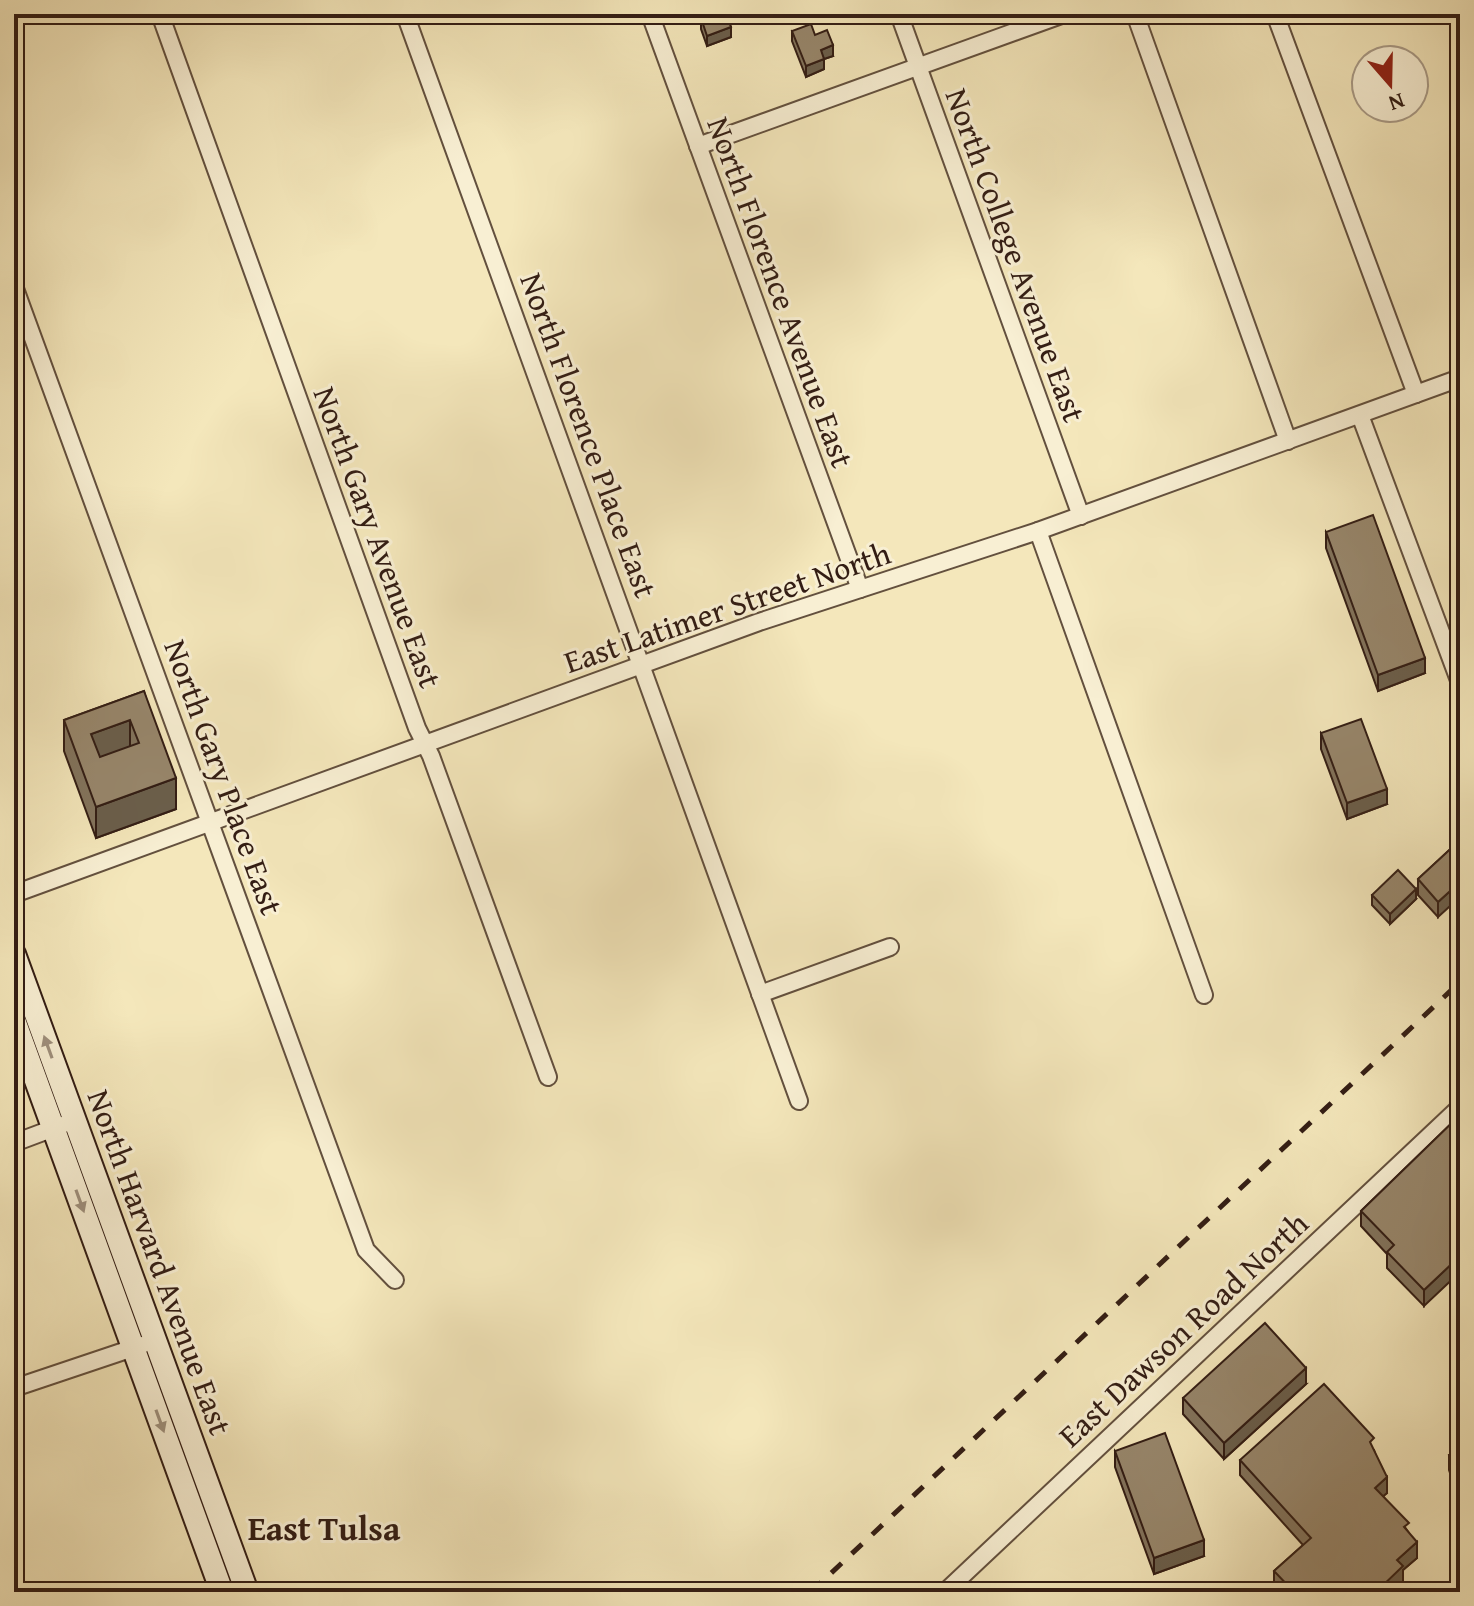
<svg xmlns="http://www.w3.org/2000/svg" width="1474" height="1606" viewBox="0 0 1474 1606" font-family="'Gentium Book Plus',serif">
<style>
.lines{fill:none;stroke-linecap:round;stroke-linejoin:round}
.minor-casing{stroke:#63503e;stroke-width:20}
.secondary-casing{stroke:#331d14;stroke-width:26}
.minor{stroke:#f8efd3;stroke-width:16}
.secondary{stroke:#f8efd3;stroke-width:22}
.rail{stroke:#331d14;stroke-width:5;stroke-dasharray:14 14;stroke-linecap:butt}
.wall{fill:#82735c;stroke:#331d14;stroke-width:2}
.shaded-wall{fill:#6a5e4b;stroke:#331d14;stroke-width:2}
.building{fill:#97866b;stroke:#331d14;stroke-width:2;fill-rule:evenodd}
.oneway{fill:#9f907d}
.labels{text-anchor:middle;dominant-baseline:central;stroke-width:6;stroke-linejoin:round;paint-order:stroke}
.street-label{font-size:32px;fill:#331d14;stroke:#f8efd3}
.neighbourhood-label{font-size:34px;font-weight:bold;fill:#331d14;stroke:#f8efd3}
</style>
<rect width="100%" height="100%" fill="#f4e7bb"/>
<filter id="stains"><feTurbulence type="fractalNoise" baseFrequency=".0025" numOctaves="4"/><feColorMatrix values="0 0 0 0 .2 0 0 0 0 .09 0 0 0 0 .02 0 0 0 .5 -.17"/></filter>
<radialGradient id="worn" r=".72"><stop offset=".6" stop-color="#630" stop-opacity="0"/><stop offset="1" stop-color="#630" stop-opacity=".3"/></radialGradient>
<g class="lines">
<defs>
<g id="minor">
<polyline points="160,14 417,728 431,756 548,1077"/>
<polyline points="405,14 799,1101"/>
<polyline points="650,14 860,589"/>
<polyline points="899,14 1081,516"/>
<polyline points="1135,14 1288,441"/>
<polyline points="1275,14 1416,394"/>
<polyline points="698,146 1064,14"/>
<polyline points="14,286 366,1250 395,1280"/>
<polyline points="1360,415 1460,683"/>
<polyline points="1038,531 1204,995"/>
<polyline points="14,894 759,622 1038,531 1460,378"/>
<polyline points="760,994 890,947"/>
<polyline points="14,1143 62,1125"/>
<polyline points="14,1388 142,1345"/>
<polyline points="945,1592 1460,1107"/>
</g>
<g id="secondary">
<polyline points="14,954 247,1592"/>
<polyline points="14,1020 222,1592"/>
</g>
</defs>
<!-- minor casing -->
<use href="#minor" class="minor-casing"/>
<!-- secondary casing -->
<use href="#secondary" class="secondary-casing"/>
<!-- minor -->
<use href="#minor" class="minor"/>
<!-- secondary -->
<use href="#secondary" class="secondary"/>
<!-- rail -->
<polyline class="rail" points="811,1592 1460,982"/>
</g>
<!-- wall -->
<g class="wall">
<polygon points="711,14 726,14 731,37 707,46 701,29 701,18"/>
<polygon points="792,31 815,35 833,56 824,59 824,69 806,77 792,41"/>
<polygon points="1326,532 1425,673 1378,691 1326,548"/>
<polygon points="144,691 176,809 96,838 64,751 64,720"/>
<polygon points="1321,733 1387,804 1347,819 1321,749"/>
<polygon points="1458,842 1438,917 1418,895 1418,879"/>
<polygon points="1372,895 1416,899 1390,924 1372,905"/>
<polygon points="1460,1115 1424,1306 1387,1268 1387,1254 1361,1226 1361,1211"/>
<polygon points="1306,1384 1224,1459 1183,1414 1183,1398"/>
<polygon points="1374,1450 1387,1493 1383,1496 1409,1533 1417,1558 1403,1570 1403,1582 1393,1592 1280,1592 1274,1586 1274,1571 1303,1545 1240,1475 1240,1460"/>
<polygon points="1115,1451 1204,1556 1154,1574 1115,1467"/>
<polygon points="1460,1451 1460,1492 1457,1493 1449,1470 1449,1455"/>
</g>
<!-- shaded-wall -->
<g class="shaded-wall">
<polygon points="731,27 731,37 707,46 707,36"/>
<polygon points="833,45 833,56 821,60 821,50"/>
<polygon points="824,59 824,69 806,77 806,66"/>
<polygon points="1425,658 1425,673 1378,691 1378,675"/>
<polygon points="130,720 130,750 91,764 91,734"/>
<polygon points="176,778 176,809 96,838 96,807"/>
<polygon points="1387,789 1387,804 1347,819 1347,803"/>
<polygon points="1460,882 1460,897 1438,917 1438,902"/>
<polygon points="1416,889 1416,899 1390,924 1390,914"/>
<polygon points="1460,1256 1460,1272 1424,1306 1424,1290"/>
<polygon points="1306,1368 1306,1384 1224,1459 1224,1443"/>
<polygon points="1460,1476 1460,1492 1457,1493 1457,1477"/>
<polygon points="1387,1477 1387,1493 1375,1503 1375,1488"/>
<polygon points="1204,1540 1204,1556 1154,1574 1154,1558"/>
<polygon points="1417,1542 1417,1558 1403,1570 1403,1582 1393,1592 1376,1592 1397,1560"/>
</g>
<!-- building -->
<g class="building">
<polygon points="713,14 726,14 731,27 707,36 701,18"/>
<polygon points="811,24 815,35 827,30 833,45 821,50 824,59 806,66 792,31"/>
<polygon points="1373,515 1425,658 1378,675 1326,532"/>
<path d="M 144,691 L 176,778 L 96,807 L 64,720 ZM 130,720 L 139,743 L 100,757 L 91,734 Z"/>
<polygon points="1361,719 1387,789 1347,803 1321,733"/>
<polygon points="1458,842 1460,844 1460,882 1438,902 1418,879"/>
<polygon points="1398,870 1416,889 1390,914 1372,895"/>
<polygon points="1460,1115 1460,1256 1424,1290 1387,1252 1394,1245 1361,1211"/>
<polygon points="1265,1323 1306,1368 1224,1443 1183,1398"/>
<polygon points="1324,1384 1374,1438 1370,1442 1387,1477 1375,1488 1409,1523 1404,1527 1417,1542 1397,1560 1403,1566 1376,1592 1294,1592 1274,1571 1311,1538 1240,1460"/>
<polygon points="1165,1433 1204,1540 1154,1558 1115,1451"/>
<polygon points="1460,1451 1460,1476 1457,1477 1449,1455"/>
</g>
<!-- one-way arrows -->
<defs><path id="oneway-solid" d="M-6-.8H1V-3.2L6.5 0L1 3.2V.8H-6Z" transform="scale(2)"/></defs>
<g class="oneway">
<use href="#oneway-solid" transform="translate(48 1047) rotate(-110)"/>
<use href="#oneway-solid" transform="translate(80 1201) rotate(70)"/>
<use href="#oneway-solid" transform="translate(160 1421) rotate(70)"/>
</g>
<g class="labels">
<!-- street labels -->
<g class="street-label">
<text transform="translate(1016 255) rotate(70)">North College Avenue East</text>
<text transform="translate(781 292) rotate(70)">North Florence Avenue East</text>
<text transform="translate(589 435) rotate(70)">North Florence Place East</text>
<text transform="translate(378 537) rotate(70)">North Gary Avenue East</text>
<text transform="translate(727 607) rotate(-19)">East Latimer Street North</text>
<text transform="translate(224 777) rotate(70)">North Gary Place East</text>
<text transform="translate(160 1262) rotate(70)">North Harvard Avenue East</text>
<text transform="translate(1183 1329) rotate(-43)">East Dawson Road North</text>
</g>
<!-- neighbourhood labels -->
<g class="neighbourhood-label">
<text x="324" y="1527">East Tulsa</text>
</g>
</g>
<!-- margin -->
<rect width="1474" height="1606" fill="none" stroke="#f4e7bb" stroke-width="48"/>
<rect x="16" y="16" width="1442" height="1574" fill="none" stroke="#331d14" stroke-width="4"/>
<rect x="24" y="24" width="1426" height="1558" fill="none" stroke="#331d14" stroke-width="2"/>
<!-- north arrow -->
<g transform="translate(1390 84) rotate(160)"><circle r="38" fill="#f8efd3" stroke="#a99b87" stroke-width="2"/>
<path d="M0-6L14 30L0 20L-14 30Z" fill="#8f2418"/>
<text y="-12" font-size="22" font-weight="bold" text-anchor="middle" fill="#331d14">N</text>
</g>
<rect width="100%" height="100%" filter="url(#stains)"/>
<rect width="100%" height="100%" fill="url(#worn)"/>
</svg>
